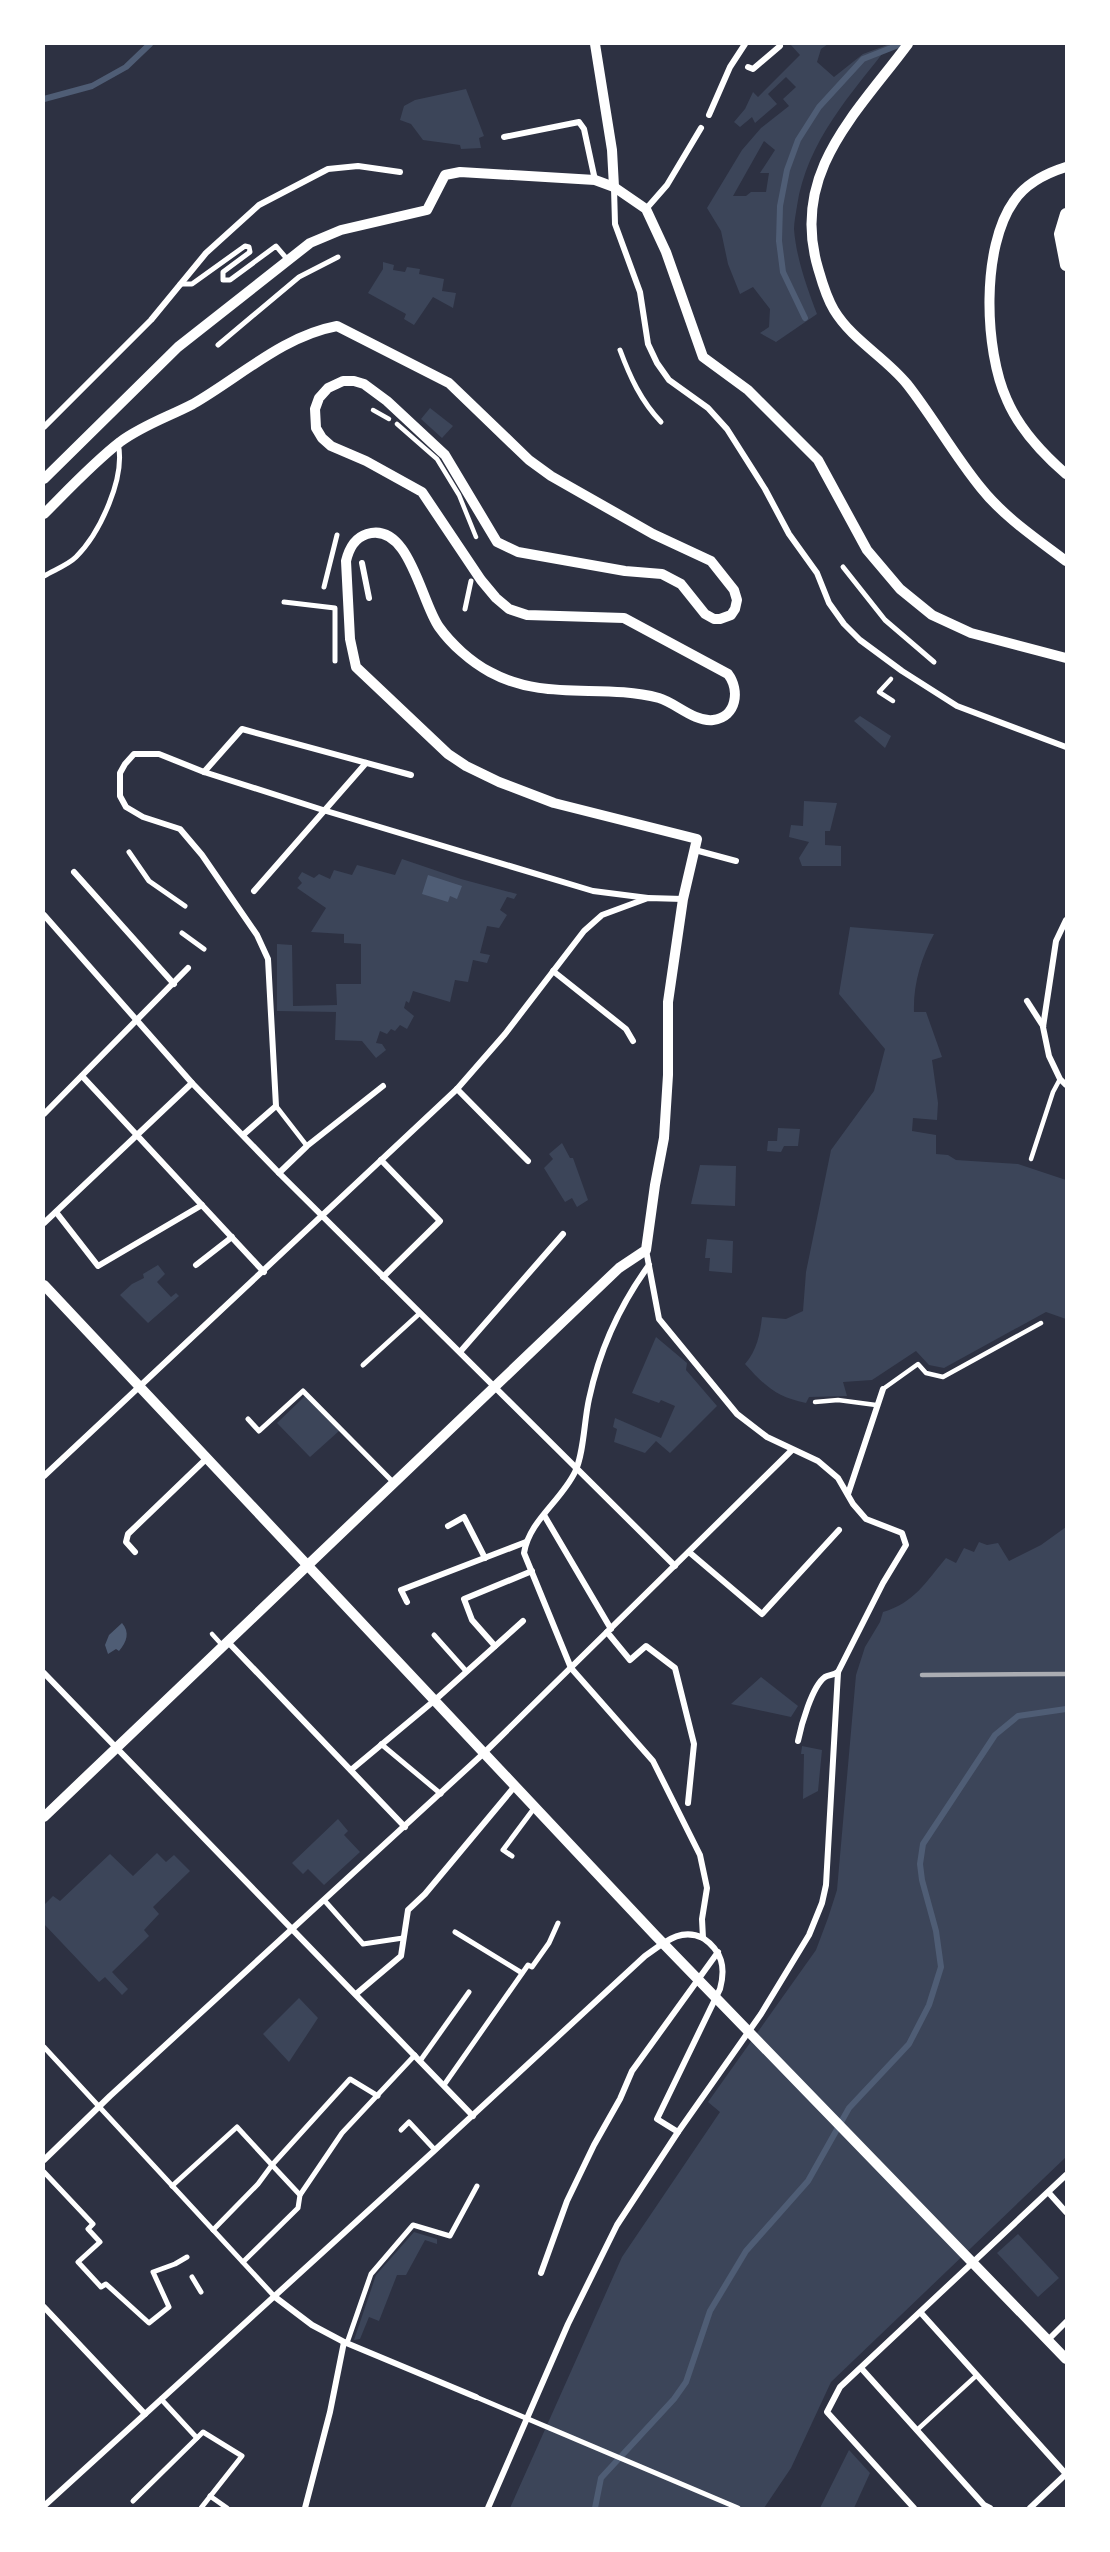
<svg xmlns="http://www.w3.org/2000/svg" width="1110" height="2552" viewBox="0 0 1110 2552" font-family="'Noto Sans',sans-serif">
<style>
.green{fill:#3c4559;fill-rule:evenodd}
.water{fill:#4f5d75}
.lines{fill:none;stroke-linecap:round;stroke-linejoin:round}
.stream{stroke:#4f5d75;stroke-width:6}
.service{stroke:#fff;stroke-width:4.5}
.pedestrian{stroke:#fff;stroke-width:5}
.minor{stroke:#fff;stroke-width:6}
.tertiary{stroke:#fff;stroke-width:10}
.secondary{stroke:#fff;stroke-width:12}
.rail{stroke:#abadb3;stroke-width:4.5}
</style>
<rect width="100%" height="100%" fill="#2d3142"/>
<!-- green -->
<g class="green">
<path d="M 790,44 L 828,44 L 821,49 L 817,62 L 834,77 L 863,54 L 890,44 C 851,94 807,141 797,206 C 796,213 794,222 794,229 C 796,257 807,288 817,314 L 776,342 L 760,333 L 769,327 L 770,309 L 753,287 L 740,294 L 728,264 L 721,231 L 707,208 L 742,150 L 761,128 L 789,106 L 783,99 L 796,87 L 786,77 L 768,94 L 777,104 L 755,123 L 752,117 L 740,127 L 734,122 L 745,109 L 753,92 L 758,97 L 800,55 ZM 764,141 L 775,150 L 760,173 L 769,173 L 766,192 L 751,192 L 746,196 L 733,196 Z"/>
<polygon points="466,89 484,136 479,138 481,148 461,149 460,145 423,140 411,124 400,120 404,106 415,100"/>
<polygon points="383,262 394,265 393,270 405,272 407,267 420,269 419,274 444,279 442,291 456,293 453,308 433,297 414,325 404,319 406,314 368,293 383,269"/>
<polygon points="430,408 453,426 442,438 421,419"/>
<polygon points="860,716 891,736 885,748 854,721"/>
<polygon points="804,801 837,803 830,831 825,831 825,845 841,846 841,866 802,866 799,858 809,842 789,837 791,825 803,826"/>
<polygon points="402,859 461,879 517,894 514,899 507,897 500,910 507,915 499,928 487,926 480,953 490,955 487,963 473,960 468,982 455,980 450,1002 413,991 409,1003 406,1001 404,1008 414,1016 407,1029 400,1025 395,1031 391,1029 387,1034 380,1031 376,1043 382,1044 386,1050 376,1058 362,1041 335,1040 336,1012 277,1011 277,944 292,945 293,1006 337,1005 336,984 361,984 361,944 344,943 344,934 311,932 326,908 297,888 302,883 298,878 302,872 314,878 319,874 330,879 334,870 352,875 357,865 395,875"/>
<path d="M 850,927 L 934,934 C 921,958 913,985 914,1012 L 926,1012 L 942,1057 L 932,1060 L 938,1103 L 937,1120 L 913,1118 L 912,1131 L 936,1135 L 936,1154 L 948,1155 L 956,1160 L 1018,1164 L 1066,1180 L 1066,1319 L 1046,1312 L 944,1368 L 929,1365 L 916,1351 L 872,1380 L 843,1382 L 847,1396 L 809,1397 L 806,1403 C 776,1397 765,1386 745,1364 C 757,1350 760,1334 762,1317 L 786,1319 L 803,1311 L 806,1272 L 831,1150 L 874,1091 L 885,1049 L 839,994 Z"/>
<polygon points="778,1128 800,1129 798,1146 784,1146 781,1152 767,1151 768,1141 777,1141"/>
<polygon points="562,1143 570,1158 573,1158 588,1200 577,1207 572,1198 565,1202 544,1168 553,1159 549,1154"/>
<polygon points="700,1165 736,1166 735,1206 691,1204"/>
<polygon points="707,1239 733,1241 732,1273 709,1271 710,1258 705,1258"/>
<polygon points="158,1265 165,1274 157,1282 171,1297 176,1293 179,1296 148,1323 120,1295 132,1284 144,1278 143,1274"/>
<polygon points="656,1337 687,1363 686,1370 717,1406 670,1453 656,1441 645,1453 614,1442 617,1429 613,1427 615,1418 661,1438 675,1406 661,1400 659,1403 632,1393"/>
<polygon points="305,1396 339,1431 310,1457 277,1423"/>
<path d="M 1066,1527 L 1066,2157 L 831,2382 L 791,2468 L 764,2508 L 510,2508 L 622,2257 L 720,2112 L 708,2102 L 816,1950 L 828,1918 L 837,1890 L 856,1675 L 865,1647 L 880,1622 L 883,1612 C 914,1603 926,1582 946,1558 L 956,1563 L 964,1548 L 974,1552 L 979,1542 L 987,1545 L 998,1543 L 1009,1561 L 1041,1545 Z"/>
<polygon points="761,1677 798,1706 791,1717 731,1704"/>
<polygon points="802,1746 822,1750 818,1791 803,1799 804,1754 801,1754"/>
<polygon points="338,1819 348,1831 344,1835 360,1852 324,1885 308,1869 303,1874 292,1863"/>
<polygon points="157,1853 166,1862 174,1855 190,1871 153,1907 159,1914 144,1930 149,1936 112,1972 128,1989 122,1995 105,1977 99,1982 44,1924 44,1905 53,1896 60,1901 110,1854 133,1876"/>
<polygon points="299,1998 318,2018 289,2062 263,2034"/>
<polygon points="414,2232 437,2239 437,2244 425,2240 406,2275 397,2275 379,2321 369,2317 360,2339 354,2340 376,2275"/>
<polygon points="1018,2234 1059,2278 1038,2297 997,2253"/>
<polygon points="849,2450 870,2473 854,2508 820,2508"/>
</g>
<!-- water -->
<g class="water">
<polygon points="428,875 462,886 457,899 450,896 448,902 422,894"/>
<path d="M 122,1623 C 130,1632 127,1642 119,1651 L 116,1649 L 108,1654 L 105,1645 L 109,1635 Z"/>
</g>
<g class="lines">
<!-- stream -->
<g class="stream">
<polyline points="44,99 92,86 126,67 150,44"/>
<polyline points="805,318 783,272 779,241 780,206 787,170 798,140 819,107 863,59 901,44"/>
<polyline points="595,2508 601,2478 674,2399 686,2382 710,2311 746,2251 808,2181 849,2108 909,2044 929,2005 941,1967 936,1931 922,1880 920,1864 923,1844 995,1735 1018,1716 1066,1709"/>
</g>
<!-- service -->
<g class="service">
<polyline points="373,410 389,419"/>
<polyline points="397,424 437,459 459,495 476,537"/>
<polyline points="891,679 879,692 893,701"/>
<polyline points="276,1106 307,1146"/>
<polyline points="1031,1159 1053,1092 1060,1079"/>
<polyline points="883,1389 918,1364 926,1373 943,1377 1041,1323"/>
<polyline points="815,1402 838,1400 876,1405"/>
<polyline points="212,1634 222,1645"/>
<polyline points="917,2430 977,2375"/>
</g>
<!-- pedestrian -->
<g class="pedestrian">
<polyline points="180,284 192,284 245,246 249,247 250,252 223,272 223,280 230,280 276,246 287,259"/>
<polyline points="218,345 299,277 338,257"/>
<path d="M 620,350 C 630,377 641,401 661,422"/>
<polyline points="843,567 885,620 934,662"/>
<path d="M 44,576 C 54,570 68,565 76,557 C 100,533 126,477 118,443"/>
<polyline points="324,587 337,535"/>
<polyline points="284,602 335,608 335,661"/>
<polyline points="465,609 471,581"/>
<polyline points="129,852 149,881 185,906"/>
<polyline points="182,933 204,949"/>
<polyline points="363,1365 419,1314"/>
<polyline points="248,1419 259,1431 303,1391 393,1482"/>
<polyline points="434,1635 466,1671"/>
<polyline points="381,1744 441,1794"/>
<polyline points="512,1856 503,1850 535,1807"/>
<polyline points="324,1900 363,1944 403,1938"/>
<polyline points="455,1932 522,1973"/>
<polyline points="44,2047 275,2297"/>
<polyline points="420,2061 469,1992"/>
<polyline points="444,2085 528,1965 532,1967 549,1943 558,1923"/>
<polyline points="401,2130 409,2122 435,2150"/>
<polyline points="44,2172 93,2224 88,2229 100,2242 78,2262 101,2287 106,2284 149,2323 169,2307 153,2272 175,2264 187,2257"/>
<polyline points="172,2186 237,2127 272,2165 350,2079 378,2096"/>
<polyline points="213,2230 258,2184 272,2165 300,2195"/>
<polyline points="243,2262 298,2208 300,2195 342,2133 415,2055"/>
<polyline points="192,2277 201,2292"/>
<polyline points="347,2343 371,2274 413,2225 450,2236 477,2186"/>
<polyline points="476,2397 738,2508"/>
<polyline points="161,2399 197,2438 203,2432 242,2456 201,2508"/>
<polyline points="210,2496 227,2508"/>
<polyline points="133,2501 197,2438"/>
</g>
<!-- minor -->
<g class="minor">
<polyline points="748,67 753,69 780,46"/>
<polyline points="709,115 730,67 745,44"/>
<polyline points="504,137 579,122 584,129 595,180"/>
<polyline points="614,188 615,224 640,292 648,344 657,363 669,380 708,408 727,429 765,489 789,534 817,573 829,603 844,624 860,640 902,671 957,706 1066,747"/>
<polyline points="646,209 667,185 701,128"/>
<polyline points="44,427 151,320 206,253 259,205 328,169 358,166 400,172"/>
<polyline points="362,563 369,598"/>
<polyline points="204,772 242,729 411,775"/>
<polyline points="695,850 736,861"/>
<polyline points="74,872 174,984"/>
<polyline points="254,891 366,763"/>
<polyline points="44,915 192,1083 279,1173 675,1566"/>
<polyline points="1066,920 1056,941 1043,1027 1049,1056 1060,1079 1066,1085"/>
<polyline points="553,971 626,1029 633,1041"/>
<polyline points="1027,1001 1043,1026"/>
<polyline points="82,1076 264,1272"/>
<polyline points="457,1089 528,1161"/>
<polyline points="44,1114 188,968"/>
<polyline points="243,1135 276,1106 268,959 257,935 202,855 180,829 143,817 126,807 120,796 120,773 125,764 134,754 159,754 204,772 323,810 593,891 648,898"/>
<polyline points="381,1160 440,1221 383,1277"/>
<polyline points="279,1173 307,1146 383,1086"/>
<polyline points="56,1212 98,1266 202,1205"/>
<polyline points="44,1223 192,1083"/>
<polyline points="196,1265 232,1237"/>
<path d="M 649,1265 C 620,1305 599,1352 589,1399 C 584,1421 584,1453 575,1472 C 561,1501 529,1521 524,1553 L 571,1668 L 653,1761 L 700,1855 L 707,1888 L 702,1919 L 703,1938 C 722,1951 726,1967 720,1989 L 657,2119 L 678,2132"/>
<polyline points="460,1352 563,1234"/>
<polyline points="44,1476 457,1089 505,1034 584,931 602,915 648,898 683,899"/>
<polyline points="848,1494 883,1389"/>
<polyline points="544,1515 611,1629"/>
<polyline points="448,1526 464,1517 485,1558"/>
<polyline points="135,1552 126,1542 128,1534 206,1459"/>
<polyline points="689,1552 762,1614 839,1530"/>
<polyline points="407,1602 401,1590 526,1542"/>
<polyline points="607,1632 630,1660 646,1646 675,1668 694,1744 688,1803"/>
<polyline points="227,1641 405,1827"/>
<polyline points="495,1646 472,1620 464,1599 532,1571"/>
<polyline points="44,1673 473,2116"/>
<path d="M 798,1741 C 801,1726 812,1686 825,1677 C 829,1675 834,1675 838,1672"/>
<polyline points="351,1770 435,1700 523,1621"/>
<polyline points="356,1994 401,1956 408,1910 425,1894 515,1786"/>
<polyline points="44,2160 110,2096 484,1753 792,1450"/>
<polyline points="1049,2193 1066,2212"/>
<polyline points="541,2273 567,2201 594,2145 620,2099 632,2071 718,1952"/>
<polyline points="275,2297 312,2325 344,2342 476,2397"/>
<polyline points="44,2307 145,2414"/>
<polyline points="921,2313 1066,2474"/>
<polyline points="1048,2340 1066,2322"/>
<polyline points="861,2368 984,2505 990,2508"/>
<path d="M 44,2506 L 435,2150 L 645,1956 C 664,1943 680,1927 703,1938"/>
<polyline points="305,2508 330,2412 344,2342"/>
<polyline points="488,2508 568,2324 617,2225 678,2132 761,2014 809,1935 822,1903 826,1885 838,1672 883,1583 906,1545 902,1533 866,1519 853,1504 838,1478 818,1461 767,1437 737,1414 659,1319 646,1250"/>
<polyline points="914,2508 827,2412 840,2387 1066,2175"/>
<polyline points="1030,2508 1066,2474"/>
</g>
<!-- tertiary -->
<g class="tertiary">
<polyline points="595,44 612,150 614,187"/>
<path d="M 908,44 C 856,114 790,173 818,268 C 822,282 826,297 834,310 C 852,340 885,357 907,384 C 933,417 954,455 981,488 C 1004,517 1037,539 1066,561"/>
<path d="M 1066,167 C 1047,173 1026,183 1014,201 C 981,247 984,350 1007,400 C 1019,428 1043,454 1066,474"/>
<polyline points="44,479 178,347 310,243 341,230 427,210 445,175 460,172 595,180 614,187 646,209 666,252 703,357 748,390 818,460 867,550 900,589 932,615 971,633 1066,658"/>
<path d="M 44,514 C 68,490 93,463 120,442 C 143,425 168,417 193,404 C 240,377 283,336 337,326 L 449,383 L 529,460 L 551,476 L 653,534 L 711,561 L 734,590 L 737,600 L 735,609 L 731,615 L 720,619 L 714,619 L 705,614 L 681,584 L 662,574 L 625,571 L 518,552 L 497,542 L 445,455 L 387,401 L 364,384 L 354,381 L 343,381 L 328,388 L 319,398 L 315,409 L 316,428 L 322,438 L 331,446 L 366,461 L 422,492 L 481,580 L 496,598 L 509,609 L 527,615 L 624,618 L 728,674 C 740,690 737,717 713,720 C 694,722 676,703 659,698 C 601,683 545,702 490,672 C 471,662 451,644 439,627 C 421,602 409,521 367,534 C 354,538 349,549 346,561 L 350,639 L 356,667 L 448,754 L 466,766 L 499,782 L 554,803 L 697,839 L 683,899 L 668,1002 L 668,1075 L 664,1138 L 655,1185 L 646,1250 L 619,1268 L 44,1817"/>
<polyline points="44,1285 655,1935 1066,2359"/>
</g>
<!-- secondary -->
<polyline class="secondary" points="1066,214 1060,234 1066,265"/>
<!-- rail -->
<polyline class="rail" points="922,1675 1066,1674"/>
</g>
<!-- border -->
<rect width="1110" height="2552" fill="none" stroke="#ffffff" stroke-width="90"/>
</svg>
